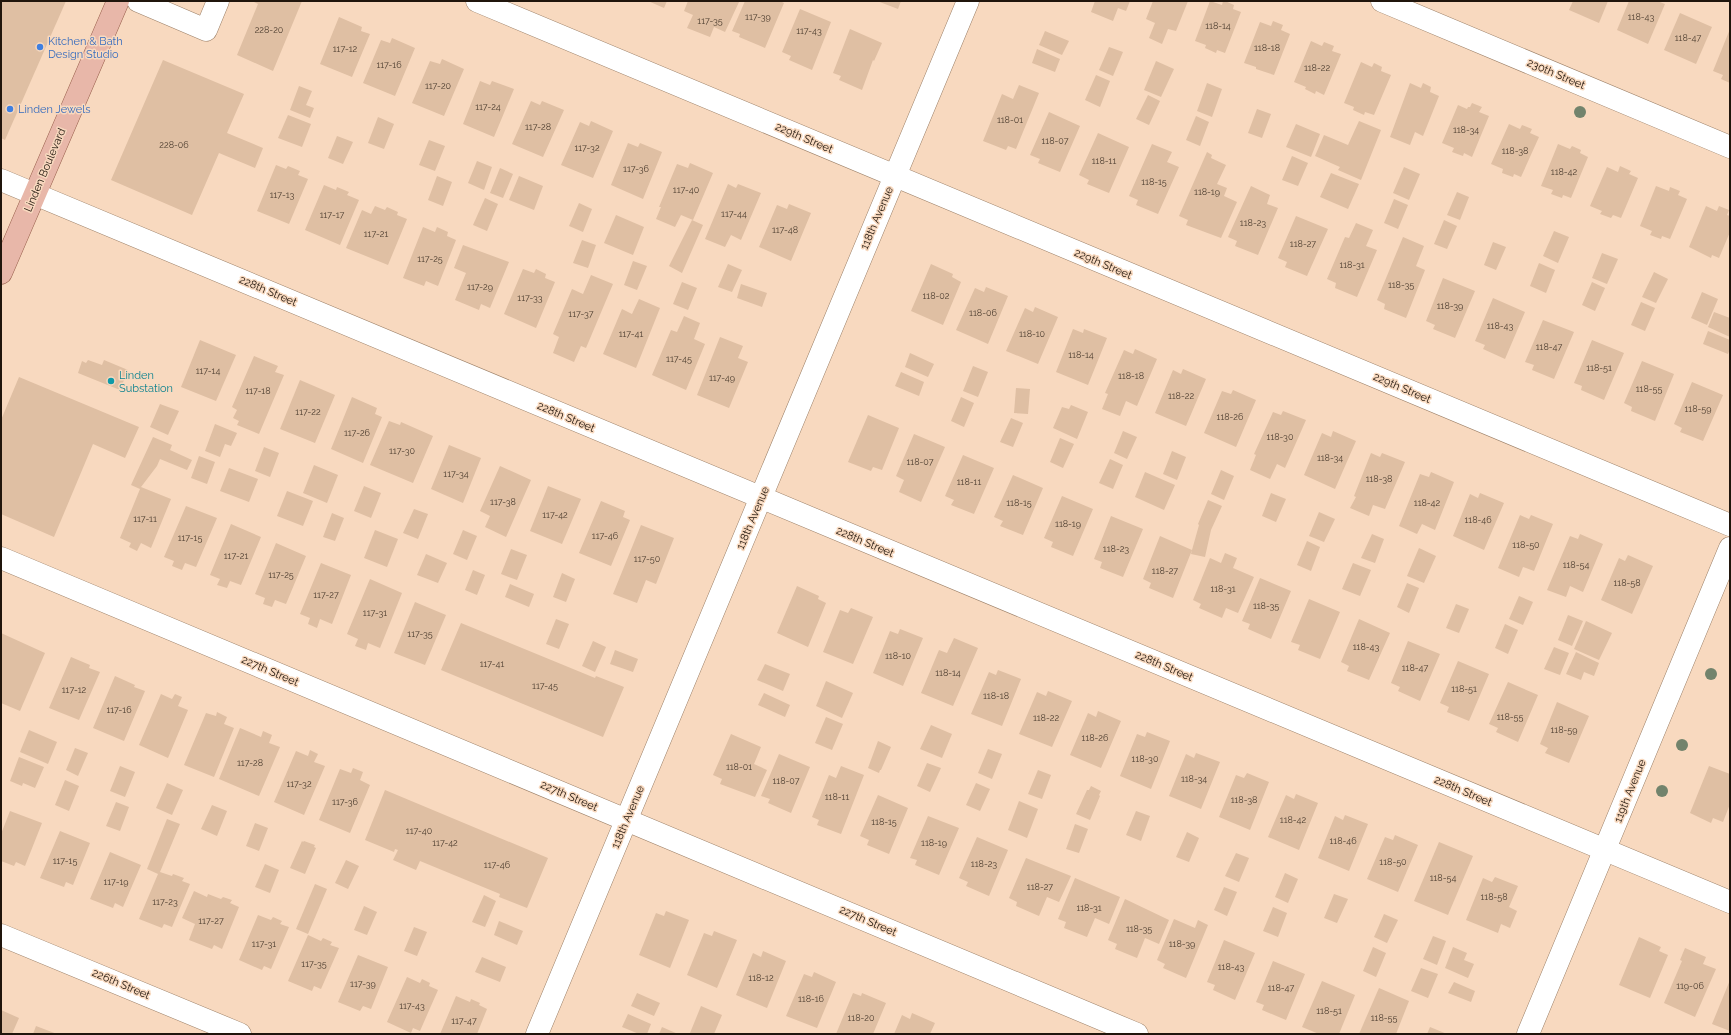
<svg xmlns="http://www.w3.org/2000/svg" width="1731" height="1035" viewBox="0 0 1731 1035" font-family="Raleway,sans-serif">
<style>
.building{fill:#dfbfa3}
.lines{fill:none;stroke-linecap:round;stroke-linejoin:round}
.minor-casing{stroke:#9c8068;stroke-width:23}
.major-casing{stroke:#985f4c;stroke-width:23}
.minor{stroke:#fff;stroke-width:22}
.major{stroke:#e8b7a9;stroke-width:22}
.tree{fill:#72836c}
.shop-dot{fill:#3f7fe0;stroke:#f8d9bf;stroke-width:1.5}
.culture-dot{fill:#0f9aa8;stroke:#f8d9bf;stroke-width:1.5}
.labels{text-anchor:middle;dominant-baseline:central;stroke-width:3;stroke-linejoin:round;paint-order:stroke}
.number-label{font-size:9px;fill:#504032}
.shop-label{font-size:11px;fill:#366cbe;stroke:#f8d9bf;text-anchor:start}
.street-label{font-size:11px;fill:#20150c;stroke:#f8d9bf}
.culture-label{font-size:11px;fill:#0d838f;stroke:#f8d9bf;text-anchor:start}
</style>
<rect width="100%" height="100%" fill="#f8d9bf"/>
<!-- building -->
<g class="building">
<polygon points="1,1 66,1 5,140 1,138"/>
<polygon points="252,1 302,1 273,71 237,55 258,4"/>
<polygon points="648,1 667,1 664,8"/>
<polygon points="688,1 736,1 739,2 725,32 714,27 710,37 687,28 693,15 684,11"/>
<polygon points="745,1 780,1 784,3 765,48 739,37 740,34 732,31"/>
<polygon points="877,1 901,1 898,9"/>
<polygon points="1095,1 1130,1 1126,11 1118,8 1113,21 1091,12"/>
<polygon points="1153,1 1188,1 1176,31 1168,29 1162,44 1149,38 1155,23 1146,19"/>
<polygon points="1210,1 1222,5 1223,1 1225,1 1234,5 1233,9 1241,12 1225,53 1217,50 1216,53 1205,48 1206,45 1195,41"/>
<polygon points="1573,1 1608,1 1599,23 1569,10"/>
<polygon points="1629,1 1657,1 1665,4 1648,44 1617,30"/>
<polygon points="800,9 831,22 812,70 789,60 791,56 782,52"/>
<polygon points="1680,13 1712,27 1696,64 1664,50"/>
<polygon points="339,17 362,27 361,31 370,34 352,77 320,64"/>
<polygon points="1273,21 1283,25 1281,30 1290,34 1274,75 1256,69 1256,67 1244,63 1260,22 1271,26"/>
<polygon points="850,29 882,43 874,61 873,60 862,90 839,80 841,76 833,73"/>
<polygon points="1730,29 1730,83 1721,79 1723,75 1713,71"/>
<polygon points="1045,31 1069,41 1062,55 1039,45"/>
<polygon points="392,38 415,48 395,96 363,83 381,40 390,43"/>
<polygon points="1311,41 1322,46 1324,42 1334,46 1332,51 1341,54 1324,95 1316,91 1315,94 1305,89 1306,87 1294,82"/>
<polygon points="1109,47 1123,52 1113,76 1099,70"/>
<polygon points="1037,49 1060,59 1055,72 1032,63"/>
<polygon points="442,59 464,69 444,116 412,103 430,61 440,64"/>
<polygon points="163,60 244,94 227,133 263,148 255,168 219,153 192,215 111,180"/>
<polygon points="1156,61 1174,69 1161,97 1144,90"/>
<polygon points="1361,62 1372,67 1374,63 1382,67 1381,71 1391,75 1374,115 1365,112 1364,115 1353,110 1354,107 1344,103"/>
<polygon points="1096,75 1110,81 1100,107 1085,100"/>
<polygon points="480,81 490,85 492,81 514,89 494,137 463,124"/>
<polygon points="1207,83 1222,89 1212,117 1197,111"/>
<polygon points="1410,83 1421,88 1423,83 1431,87 1430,92 1439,96 1423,136 1415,132 1410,145 1390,137"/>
<polygon points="1019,85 1039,93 1016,149 1008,146 1006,150 983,141 1002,94 1013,99"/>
<polygon points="299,86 312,91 306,105 314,108 310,118 290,110"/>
<polygon points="1148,95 1160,101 1149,125 1136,119"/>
<polygon points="531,101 540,105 542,101 564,110 543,157 512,144"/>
<polygon points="1472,103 1482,107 1479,112 1489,116 1472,157 1464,153 1463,156 1452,152 1454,148 1442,143 1458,105 1467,109 1468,107 1470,107"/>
<polygon points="1257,109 1271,114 1262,138 1248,133"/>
<polygon points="1049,112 1080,126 1060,172 1038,163 1040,159 1030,155"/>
<polygon points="288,115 311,124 302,147 278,138"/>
<polygon points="1196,116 1209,122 1200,146 1186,140"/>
<polygon points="378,117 394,124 384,149 368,143"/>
<polygon points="591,121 613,131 593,178 561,165 580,122 589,126"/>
<polygon points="1359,121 1381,130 1361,180 1338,170 1340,167 1315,156 1324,135 1348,145"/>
<polygon points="1296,124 1320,134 1311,157 1286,147"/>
<polygon points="1509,124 1520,129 1522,125 1532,129 1530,133 1539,137 1521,177 1514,174 1513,177 1502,173 1503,169 1491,164"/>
<polygon points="1098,133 1129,147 1109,193 1087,184 1089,180 1079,175"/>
<polygon points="337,136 353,142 343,164 328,158"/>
<polygon points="429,140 445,146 435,171 419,165"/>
<polygon points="628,143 638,147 640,143 662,152 643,199 611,185"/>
<polygon points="1152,144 1172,152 1167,162 1179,167 1158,214 1136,205 1138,200 1129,196"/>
<polygon points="1558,144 1570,149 1572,146 1581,150 1580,153 1588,157 1571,198 1563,195 1562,198 1551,194 1553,190 1541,186"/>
<polygon points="1207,152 1212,155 1211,158 1226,165 1217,184 1227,188 1224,196 1237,202 1221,238 1186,225 1188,220 1179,216"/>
<polygon points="1292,156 1308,163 1298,186 1282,180"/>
<polygon points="477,161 492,167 484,190 468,183"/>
<polygon points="690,163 713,173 693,220 681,215 675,227 656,219 661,207 659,207 677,164 688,168"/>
<polygon points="276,165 286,169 288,166 300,171 298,175 308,179 289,224 257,211"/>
<polygon points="1620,166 1631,171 1629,174 1638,178 1621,218 1613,215 1611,218 1600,214 1602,211 1590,206 1607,167 1618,172"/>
<polygon points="1404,167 1420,174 1409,200 1393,193"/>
<polygon points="500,168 513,174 503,198 490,193"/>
<polygon points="1331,173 1359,184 1348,209 1320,197"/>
<polygon points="437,176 452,182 443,206 428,200"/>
<polygon points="519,176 543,186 534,210 509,200"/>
<polygon points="728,184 736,188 738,184 761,193 741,240 731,235 725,247 705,239"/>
<polygon points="324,185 336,190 337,187 349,192 347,195 359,200 340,245 305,230"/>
<polygon points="1251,186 1270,195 1267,204 1278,208 1258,255 1235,246 1237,241 1228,237"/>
<polygon points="1656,186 1669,191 1670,187 1680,191 1678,195 1687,199 1670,239 1662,236 1661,239 1650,235 1652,231 1640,226"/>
<polygon points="1457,192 1469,197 1460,220 1447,215"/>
<polygon points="485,198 498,204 487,231 473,225"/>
<polygon points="1394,199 1408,205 1398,229 1384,223"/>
<polygon points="579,203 592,209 583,232 569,226"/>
<polygon points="789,204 811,213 791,261 759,247 777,205 787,209"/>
<polygon points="375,206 385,210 387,207 398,212 397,215 407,219 388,265 346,248 362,210 371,214"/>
<polygon points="1706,206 1717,211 1719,206 1729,210 1727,215 1730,216 1730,232 1719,258 1712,255 1711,258 1689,247"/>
<polygon points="616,215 644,227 633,255 604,243"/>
<polygon points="1296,216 1328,229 1307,276 1285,267 1287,262 1278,258"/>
<polygon points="692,220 703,225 682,273 669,266"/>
<polygon points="1444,220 1457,226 1447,249 1434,244"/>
<polygon points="1356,223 1373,230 1366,246 1377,250 1357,297 1335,288 1336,283 1327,279 1345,237 1349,238"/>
<polygon points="423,227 435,232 437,227 448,232 447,236 456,240 438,286 426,281 424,286 403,278"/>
<polygon points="1554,231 1569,237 1558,263 1543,256"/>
<polygon points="1403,237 1424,246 1416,266 1425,270 1406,318 1384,309 1385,304 1377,300"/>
<polygon points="582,240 596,245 588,268 573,263"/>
<polygon points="1493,242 1506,247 1496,270 1484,265"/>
<polygon points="463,245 509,262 490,308 481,304 479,310 455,300 466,273 454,268"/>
<polygon points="1602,253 1618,259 1607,284 1592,278"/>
<polygon points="633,261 647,266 637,290 624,285"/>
<polygon points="1539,263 1555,270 1546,293 1530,286"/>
<polygon points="728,264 742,270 732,292 718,287"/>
<polygon points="931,264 953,274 952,277 961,282 943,325 911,311"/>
<polygon points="523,269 534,273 536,269 546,274 545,278 555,282 536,328 504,314"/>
<polygon points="1654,272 1668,279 1656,303 1642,297"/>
<polygon points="591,275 613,284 586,348 581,346 574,362 553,353 559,337 553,334 572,289 583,294"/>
<polygon points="1443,278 1475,291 1455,338 1433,329 1435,325 1426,321"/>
<polygon points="682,282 697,288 688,310 673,304"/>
<polygon points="1592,282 1605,288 1595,311 1582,305"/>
<polygon points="741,284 767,293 762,307 737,298"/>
<polygon points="986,287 1008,296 988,344 956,330 975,288 984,292"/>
<polygon points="1702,292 1718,299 1707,325 1691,318"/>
<polygon points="1493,298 1525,312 1505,359 1483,349 1485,345 1475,341"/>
<polygon points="639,299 660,308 636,368 603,354 622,309 632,314"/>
<polygon points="1641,302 1655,308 1645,331 1631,325"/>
<polygon points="1035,307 1058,317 1038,364 1006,351 1025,308 1033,312"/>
<polygon points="1714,312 1730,318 1730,337 1708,327"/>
<polygon points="684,316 700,323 694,339 705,344 686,390 652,375 671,330 677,332"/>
<polygon points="1543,320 1574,332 1554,379 1532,370 1534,365 1525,362"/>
<polygon points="1073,329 1083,333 1084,329 1107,338 1088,385 1056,372"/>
<polygon points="1708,331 1730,340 1730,349 1728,354 1703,344"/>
<polygon points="720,337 743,346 738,358 748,362 729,408 697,395"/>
<polygon points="200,340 236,355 216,401 181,387"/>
<polygon points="1592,340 1624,353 1604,400 1581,390 1582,386 1574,383"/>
<polygon points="1135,349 1157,359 1137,406 1126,401 1120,416 1102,409 1108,394 1105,393 1124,350 1133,354"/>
<polygon points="910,353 934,364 928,377 905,367"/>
<polygon points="254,356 278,366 275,372 284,375 259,434 237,425 239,421 233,418 237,410 232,407"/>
<polygon points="88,360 102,365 104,360 128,370 120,390 78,373 82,361 86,363"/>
<polygon points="1642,361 1674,374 1655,421 1631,411 1632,407 1624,403"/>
<polygon points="973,366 988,372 978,397 963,391"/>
<polygon points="1183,369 1206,379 1186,426 1155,413 1173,370 1181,374"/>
<polygon points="901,372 924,382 919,396 895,386"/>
<polygon points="19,377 139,427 125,458 93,444 54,537 1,514 1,420"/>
<polygon points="300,380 335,395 315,443 280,429"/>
<polygon points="1692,382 1723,395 1703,441 1680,432 1682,428 1674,424"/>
<polygon points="1016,388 1030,389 1028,414 1014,413"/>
<polygon points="1233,390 1256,400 1236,447 1204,433 1222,391 1231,394"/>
<polygon points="352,397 377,408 375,414 382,417 363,463 331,449"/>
<polygon points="961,397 974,403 964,427 951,421"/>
<polygon points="160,404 179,411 168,435 150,427"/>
<polygon points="1071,405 1088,412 1077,439 1053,428 1062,407 1069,409"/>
<polygon points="1283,411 1306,420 1285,468 1277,464 1270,479 1250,470 1256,455 1254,454 1273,412 1281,415"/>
<polygon points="868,415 899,428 882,470 873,467 871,471 848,462"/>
<polygon points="1011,418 1023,423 1013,447 1000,442"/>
<polygon points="389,421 400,425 401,422 433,436 413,483 370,465"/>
<polygon points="215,424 237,433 231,446 225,444 220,457 205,451"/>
<polygon points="1123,431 1137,437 1127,459 1114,453"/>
<polygon points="1333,431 1356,441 1335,489 1304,475 1322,433 1331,437"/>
<polygon points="914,434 945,447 921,502 899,492 904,480 896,476"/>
<polygon points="153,437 172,445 170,450 192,460 187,470 160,459 157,466 141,487 171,499 151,548 141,543 137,551 129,547 131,543 120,538 140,489 131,485"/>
<polygon points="1060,438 1074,444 1063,468 1050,462"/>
<polygon points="449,445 481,458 463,503 431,489"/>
<polygon points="264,447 279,453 270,477 255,471"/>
<polygon points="1172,451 1186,457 1177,480 1163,474"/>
<polygon points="1371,453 1380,457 1382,453 1405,462 1385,509 1373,505 1369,516 1350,508 1356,497 1354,496"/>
<polygon points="963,455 994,468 974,514 951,505 954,500 945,496"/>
<polygon points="199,456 215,462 207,484 191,478"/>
<polygon points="1110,459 1123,465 1113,489 1099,483"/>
<polygon points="314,465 338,475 327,503 303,493"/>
<polygon points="500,466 531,480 506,537 485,527 490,516 480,511"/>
<polygon points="229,468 258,479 249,502 220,491"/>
<polygon points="1221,470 1234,476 1224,500 1211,494"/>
<polygon points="1145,472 1175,485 1164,510 1135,497"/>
<polygon points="1431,472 1454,482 1435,530 1422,524 1417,534 1399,526 1420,474 1429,477"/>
<polygon points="1013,475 1043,488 1023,535 1000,526 1003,521 994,517"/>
<polygon points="364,486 381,493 371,518 354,511"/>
<polygon points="548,486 581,499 562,544 530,531"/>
<polygon points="287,491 313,501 303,526 277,516"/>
<polygon points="1271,493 1286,499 1276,522 1262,516"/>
<polygon points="1480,493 1504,503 1484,550 1453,536 1470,494 1478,498"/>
<polygon points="1062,496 1093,509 1073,556 1051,547 1053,542 1044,538"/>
<polygon points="1208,500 1222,506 1211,530 1205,557 1191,554 1192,550 1173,598 1149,588 1151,583 1143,579 1160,536 1192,550 1199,525 1198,524"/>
<polygon points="601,501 625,511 623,517 630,520 611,566 579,553"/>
<polygon points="186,506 217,518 196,567 185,563 182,570 172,566 174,561 164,557"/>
<polygon points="414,509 428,514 418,539 403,533"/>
<polygon points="1319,512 1335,519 1324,542 1309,536"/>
<polygon points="332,513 344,518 335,541 323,537"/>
<polygon points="1520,515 1529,519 1531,515 1553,524 1534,571 1523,567 1519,577 1498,568"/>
<polygon points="1111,516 1143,529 1123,577 1100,568 1102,562 1094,559"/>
<polygon points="231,524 261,537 241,585 230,581 227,588 217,585 220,579 210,575"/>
<polygon points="641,525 674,538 656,584 646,580 637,603 613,594"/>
<polygon points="375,530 398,539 387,567 364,558"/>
<polygon points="463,530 477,536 467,560 453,554"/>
<polygon points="1372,534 1384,539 1375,563 1361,558"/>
<polygon points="1580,534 1603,544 1583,592 1570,586 1566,597 1547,590 1570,536 1578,539"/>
<polygon points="1307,541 1320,547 1311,571 1297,565"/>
<polygon points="276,543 306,556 286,604 275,600 272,607 263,604 265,598 255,594"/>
<polygon points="1419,548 1436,556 1424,583 1407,576"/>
<polygon points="511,549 527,555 517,580 501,574"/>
<polygon points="1225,553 1237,558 1233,568 1254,577 1238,613 1226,608 1222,618 1199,608 1201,604 1193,600 1210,558 1221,563"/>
<polygon points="426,554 447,563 438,583 417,575"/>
<polygon points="1628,555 1653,566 1632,614 1601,600 1619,558 1625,561"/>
<polygon points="321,563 351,575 332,624 320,619 317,628 308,624 310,618 300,614"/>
<polygon points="1353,563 1371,570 1360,596 1342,589"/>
<polygon points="473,570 485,575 477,595 465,590"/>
<polygon points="562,573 575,579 566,602 553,597"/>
<polygon points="1260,578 1291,591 1271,639 1248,629 1250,624 1242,621"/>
<polygon points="370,579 402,593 380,648 368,643 366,650 355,646 358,639 347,634"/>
<polygon points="1407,583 1419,588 1409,613 1397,607"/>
<polygon points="510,584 534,594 529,607 505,597"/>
<polygon points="797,586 819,596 818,599 826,603 808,647 777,633"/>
<polygon points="1519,596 1533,602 1523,625 1509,619"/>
<polygon points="1309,599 1340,612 1320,659 1298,650 1300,645 1291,642"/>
<polygon points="415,602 446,615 425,665 394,653"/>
<polygon points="1456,604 1469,609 1459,633 1446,628"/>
<polygon points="851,608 873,617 853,664 823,652 840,610 848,613"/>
<polygon points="1568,615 1583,621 1572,646 1558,640"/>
<polygon points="556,619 569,624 559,649 546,644"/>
<polygon points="1359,619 1390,633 1369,680 1347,671 1349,666 1341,662"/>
<polygon points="1586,621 1612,633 1599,660 1574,649"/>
<polygon points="461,623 595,678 596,676 624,687 603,737 441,670"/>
<polygon points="1505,624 1518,630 1508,654 1495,648"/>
<polygon points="900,629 923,638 903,686 873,673 890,631 898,634"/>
<polygon points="1,633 45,653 20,711 1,703"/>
<polygon points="954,638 978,648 953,706 921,693 939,650 947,653"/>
<polygon points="593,641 606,647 595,672 582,666"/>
<polygon points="1408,641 1440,654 1420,701 1398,691 1400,687 1391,683"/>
<polygon points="1554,647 1569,653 1560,675 1544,669"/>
<polygon points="615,650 638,659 633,672 610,664"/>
<polygon points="1576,652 1599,663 1594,676 1584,672 1581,680 1566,674"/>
<polygon points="71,657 90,665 89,668 100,672 79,720 49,708"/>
<polygon points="1458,661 1489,674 1469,721 1447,712 1449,707 1440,703"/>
<polygon points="765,664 790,674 783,691 757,680"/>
<polygon points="998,670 1021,679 1002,726 971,714 989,672 996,675"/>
<polygon points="115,676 135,685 134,687 145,691 124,741 93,728"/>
<polygon points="826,681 853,693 842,718 816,706"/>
<polygon points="1508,682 1538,695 1518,742 1496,732 1498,728 1489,724"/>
<polygon points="1048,691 1072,701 1052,747 1019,734 1037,692 1046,696"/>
<polygon points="764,693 790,705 785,717 758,705"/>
<polygon points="161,694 172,699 175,694 182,697 178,706 188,710 168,758 139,745"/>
<polygon points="1557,702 1589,716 1569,763 1545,753 1548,748 1540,744"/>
<polygon points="1098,711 1121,721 1101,768 1070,755 1088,713 1096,717"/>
<polygon points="217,712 227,717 224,724 234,728 214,777 184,765 206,713 216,716"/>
<polygon points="826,717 843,724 832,750 815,743"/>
<polygon points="931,725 952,734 942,758 920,749"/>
<polygon points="240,728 261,737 263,731 272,735 269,743 280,747 259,796 219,779"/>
<polygon points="29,730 57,742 48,764 20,752"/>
<polygon points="1147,732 1170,741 1151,789 1120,776 1137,734 1145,737"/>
<polygon points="731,734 761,747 754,764 767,770 755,797 720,784 722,779 713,775"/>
<polygon points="878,741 891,747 881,770 880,770 879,773 868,768"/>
<polygon points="75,748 88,753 78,776 66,770"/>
<polygon points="988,749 1002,754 992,779 978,773"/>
<polygon points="310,750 318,754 314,762 325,766 304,815 274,802 296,751 308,756"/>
<polygon points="1196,753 1220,762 1201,809 1169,796 1186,754 1194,758"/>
<polygon points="779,754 810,767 791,813 768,803 770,799 761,796"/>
<polygon points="19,757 44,767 35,788 23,783 22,786 10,781"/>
<polygon points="927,763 941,768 930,792 917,786"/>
<polygon points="120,766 135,772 125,797 110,791"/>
<polygon points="841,766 864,775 841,834 817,825 819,820 812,817 829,775 836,778"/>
<polygon points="1709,766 1730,774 1730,804 1723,822 1713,818 1711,823 1690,813"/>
<polygon points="353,768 363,772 360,780 370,785 350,833 319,820 340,769 351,773"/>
<polygon points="1038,770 1051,775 1042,799 1028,794"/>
<polygon points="1247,773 1269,782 1250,830 1219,817 1236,775 1244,778"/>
<polygon points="65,780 79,786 69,811 55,805"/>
<polygon points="167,783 183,790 172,815 156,808"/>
<polygon points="976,783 990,789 980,811 966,805"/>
<polygon points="1091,786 1101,791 1099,795 1100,796 1090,820 1076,814 1087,790 1089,790"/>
<polygon points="385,790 548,858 527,908 499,897 500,894 420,861 416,870 393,860 398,850 395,849 394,852 365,840"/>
<polygon points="1296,794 1318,803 1299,850 1268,837 1286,795 1294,799"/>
<polygon points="878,795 908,808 889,854 867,845 869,840 860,836"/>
<polygon points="1019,801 1038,809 1027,838 1008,830"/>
<polygon points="116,802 129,807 120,831 106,826"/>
<polygon points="212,805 227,811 217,836 201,829"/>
<polygon points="10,811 42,823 25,866 16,862 14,866 1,861 1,834"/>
<polygon points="1136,811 1150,816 1141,841 1126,835"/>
<polygon points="1345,815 1368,824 1349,871 1318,858 1335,816 1343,820"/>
<polygon points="928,816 959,828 939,875 915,865 917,860 910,858"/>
<polygon points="167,819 180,824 160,872 172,876 173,874 184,878 182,881 190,884 172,927 164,924 162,928 139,919 158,874 147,869"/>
<polygon points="255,823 268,828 259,851 246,846"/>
<polygon points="1075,824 1088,829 1079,853 1066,849"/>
<polygon points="60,831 90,843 73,885 66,882 64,887 40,878"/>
<polygon points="1187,832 1199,838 1189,862 1176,857"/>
<polygon points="1395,835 1418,845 1398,892 1367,879 1385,837 1393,840"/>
<polygon points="977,837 1008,850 989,896 966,886 968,882 959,878"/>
<polygon points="302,841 303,842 304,841 315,845 314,847 316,848 305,874 290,868"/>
<polygon points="1439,842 1473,856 1448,915 1414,901"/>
<polygon points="110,852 141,865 123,907 115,903 113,908 90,899"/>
<polygon points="1236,853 1249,858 1239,882 1225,876"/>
<polygon points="1026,858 1071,876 1059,902 1047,897 1039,916 1016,906 1017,902 1009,898"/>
<polygon points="346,860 359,866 348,889 335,883"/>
<polygon points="265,864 279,870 270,893 255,887"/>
<polygon points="1285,873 1298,879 1288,903 1275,897"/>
<polygon points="1495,877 1518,886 1509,907 1517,911 1510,928 1501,924 1498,933 1466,920 1483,878 1492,882"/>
<polygon points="1075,878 1120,897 1109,924 1095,918 1087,937 1064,928 1066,922 1058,919"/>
<polygon points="315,884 327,889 308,934 296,929"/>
<polygon points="1224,887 1237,892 1227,916 1214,910"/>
<polygon points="194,891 207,897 208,894 221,899 223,897 232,900 230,903 239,907 222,949 214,945 212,949 189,940 195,924 182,918"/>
<polygon points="1334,894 1348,899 1337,923 1324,918"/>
<polygon points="484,895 496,901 485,927 472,922"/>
<polygon points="1125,899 1169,920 1159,944 1145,938 1137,958 1115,949 1117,944 1108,940"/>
<polygon points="364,906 377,912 367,935 354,930"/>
<polygon points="1273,907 1287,913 1278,937 1263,931"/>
<polygon points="666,911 689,920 670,968 639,955 656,913 664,916"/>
<polygon points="1384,914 1398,920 1387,943 1374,937"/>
<polygon points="258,915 271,920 273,917 282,921 280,924 289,927 271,969 264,966 262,970 239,960"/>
<polygon points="1174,919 1195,928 1198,920 1208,925 1186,978 1163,968 1165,964 1157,960"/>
<polygon points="499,921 523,931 517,945 494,935"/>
<polygon points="414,927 427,932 417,956 404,951"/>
<polygon points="714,931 737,940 717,988 687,975 704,933 712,936"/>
<polygon points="308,935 321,941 323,938 332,942 330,945 339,948 321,989 314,986 312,991 288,981"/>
<polygon points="1433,936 1446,941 1437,965 1423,959"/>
<polygon points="1639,937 1661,947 1659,951 1668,955 1650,998 1619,985"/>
<polygon points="1224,940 1255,953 1235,1000 1213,990 1215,985 1207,982"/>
<polygon points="1373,947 1386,953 1376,977 1363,971"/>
<polygon points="1453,947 1467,953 1464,960 1474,964 1468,978 1445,968"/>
<polygon points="1685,948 1706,957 1703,964 1716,969 1695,1017 1664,1003 1682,961 1680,960"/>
<polygon points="763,951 786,961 767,1008 736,995 753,953 761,957"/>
<polygon points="358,955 388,967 371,1009 363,1006 360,1011 338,1002"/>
<polygon points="482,957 506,967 500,982 475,972"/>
<polygon points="1273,961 1305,974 1286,1020 1262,1010 1264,1005 1256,1002"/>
<polygon points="1421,968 1438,974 1428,998 1411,991"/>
<polygon points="814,972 836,982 817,1028 786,1016 804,974 812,977"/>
<polygon points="407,977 420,983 422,979 430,983 429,986 438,990 420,1031 413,1028 411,1033 387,1022"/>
<polygon points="1730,980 1730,1031 1712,1024"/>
<polygon points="1322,981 1355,995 1339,1034 1319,1034 1302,1027"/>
<polygon points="1454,982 1475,991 1471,1002 1448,993"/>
<polygon points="1379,988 1409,1001 1396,1034 1359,1034"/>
<polygon points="637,993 660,1003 654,1016 631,1006"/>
<polygon points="853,993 861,996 862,993 886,1003 873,1034 836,1034"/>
<polygon points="456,996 470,1002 471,999 480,1003 479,1005 487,1009 477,1034 440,1034"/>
<polygon points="701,1006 722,1015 714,1034 690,1033"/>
<polygon points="1,1010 19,1018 12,1034 1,1034"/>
<polygon points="912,1013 935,1023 930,1034 894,1034 902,1015 910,1019"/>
<polygon points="628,1014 651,1024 647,1034 639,1034 622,1027"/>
<polygon points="36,1026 57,1034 33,1034"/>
<polygon points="662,1027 678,1034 659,1034"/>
<polygon points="1430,1027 1447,1034 1427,1034"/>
</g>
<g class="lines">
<defs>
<g id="minor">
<polyline points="138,1 206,30 218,1"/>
<polyline points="477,1 1730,525"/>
<polyline points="1382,1 1730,147"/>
<polyline points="1,180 1730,902"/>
<polyline points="1,558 1137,1034"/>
<polyline points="1,935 240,1034"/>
<polyline points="537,1034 968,1"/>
<polyline points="1528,1034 1730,548"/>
</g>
<polyline id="major" points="1,273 118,1"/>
</defs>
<!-- minor casing -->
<use href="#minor" class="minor-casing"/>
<!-- major casing -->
<use href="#major" class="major-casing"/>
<!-- minor -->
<use href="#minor" class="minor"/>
<!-- major -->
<use href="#major" class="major"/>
</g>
<!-- trees -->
<g class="tree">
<circle cx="1580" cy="112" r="6"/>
<circle cx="1711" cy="674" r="6"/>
<circle cx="1682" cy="745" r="6"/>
<circle cx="1662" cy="791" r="6"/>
</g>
<!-- markers -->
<g class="shop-dot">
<circle cx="40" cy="47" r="4"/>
<circle cx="10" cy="109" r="4"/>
</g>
<circle class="culture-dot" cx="111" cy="381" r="4"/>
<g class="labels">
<!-- number labels -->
<g class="number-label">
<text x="758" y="17">117-39</text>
<text x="1641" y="17">118-43</text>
<text x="710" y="21">117-35</text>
<text x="1218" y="26">118-14</text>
<text x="269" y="30">228-20</text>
<text x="809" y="31">117-43</text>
<text x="1688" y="38">118-47</text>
<text x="1267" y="48">118-18</text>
<text x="345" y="49">117-12</text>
<text x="389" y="65">117-16</text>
<text x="1317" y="68">118-22</text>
<text x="438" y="86">117-20</text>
<text x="488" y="107">117-24</text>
<text x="1010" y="120">118-01</text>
<text x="538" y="127">117-28</text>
<text x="1466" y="130">118-34</text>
<text x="1055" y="141">118-07</text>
<text x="174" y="145">228-06</text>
<text x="587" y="148">117-32</text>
<text x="1515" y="151">118-38</text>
<text x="1104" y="161">118-11</text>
<text x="636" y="169">117-36</text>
<text x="1564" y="172">118-42</text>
<text x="1154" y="182">118-15</text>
<text x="686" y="190">117-40</text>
<text x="1207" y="192">118-19</text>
<text x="282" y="195">117-13</text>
<text x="734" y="214">117-44</text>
<text x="332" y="215">117-17</text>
<text x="1253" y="223">118-23</text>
<text x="785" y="230">117-48</text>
<text x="376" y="234">117-21</text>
<text x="1303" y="244">118-27</text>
<text x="430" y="259">117-25</text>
<text x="1352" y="265">118-31</text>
<text x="1401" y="285">118-35</text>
<text x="480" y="287">117-29</text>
<text x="936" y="296">118-02</text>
<text x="530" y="298">117-33</text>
<text x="1450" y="306">118-39</text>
<text x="983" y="313">118-06</text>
<text x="581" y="314">117-37</text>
<text x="1500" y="326">118-43</text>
<text x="631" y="334">117-41</text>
<text x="1032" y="334">118-10</text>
<text x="1549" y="347">118-47</text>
<text x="1081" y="355">118-14</text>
<text x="679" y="359">117-45</text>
<text x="1599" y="368">118-51</text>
<text x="208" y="371">117-14</text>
<text x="1131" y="376">118-18</text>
<text x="722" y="378">117-49</text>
<text x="1649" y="389">118-55</text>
<text x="258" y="391">117-18</text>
<text x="1181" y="396">118-22</text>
<text x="1698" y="409">118-59</text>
<text x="308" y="412">117-22</text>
<text x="1230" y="417">118-26</text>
<text x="357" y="433">117-26</text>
<text x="1280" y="437">118-30</text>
<text x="402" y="451">117-30</text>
<text x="1330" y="458">118-34</text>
<text x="920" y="462">118-07</text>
<text x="456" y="474">117-34</text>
<text x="1379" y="479">118-38</text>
<text x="969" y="482">118-11</text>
<text x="503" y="502">117-38</text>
<text x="1019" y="503">118-15</text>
<text x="1427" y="503">118-42</text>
<text x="555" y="515">117-42</text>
<text x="145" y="519">117-11</text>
<text x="1478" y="520">118-46</text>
<text x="1068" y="524">118-19</text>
<text x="605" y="536">117-46</text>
<text x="190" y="538">117-15</text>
<text x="1526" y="545">118-50</text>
<text x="1116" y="549">118-23</text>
<text x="236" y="556">117-21</text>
<text x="647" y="559">117-50</text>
<text x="1576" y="565">118-54</text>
<text x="1165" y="571">118-27</text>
<text x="281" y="575">117-25</text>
<text x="1627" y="583">118-58</text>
<text x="1223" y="589">118-31</text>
<text x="326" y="595">117-27</text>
<text x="1266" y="606">118-35</text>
<text x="375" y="613">117-31</text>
<text x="420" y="634">117-35</text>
<text x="1366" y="647">118-43</text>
<text x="898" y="656">118-10</text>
<text x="492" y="664">117-41</text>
<text x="1415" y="668">118-47</text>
<text x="948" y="673">118-14</text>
<text x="545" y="686">117-45</text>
<text x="1464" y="689">118-51</text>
<text x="74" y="690">117-12</text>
<text x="996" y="696">118-18</text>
<text x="119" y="710">117-16</text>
<text x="1510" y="717">118-55</text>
<text x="1046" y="718">118-22</text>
<text x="1564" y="730">118-59</text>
<text x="1095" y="738">118-26</text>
<text x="1145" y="759">118-30</text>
<text x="250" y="763">117-28</text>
<text x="739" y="767">118-01</text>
<text x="1194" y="779">118-34</text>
<text x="786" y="781">118-07</text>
<text x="299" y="784">117-32</text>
<text x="837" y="797">118-11</text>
<text x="1244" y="800">118-38</text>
<text x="345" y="802">117-36</text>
<text x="1293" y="820">118-42</text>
<text x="884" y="822">118-15</text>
<text x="419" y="831">117-40</text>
<text x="1343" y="841">118-46</text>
<text x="445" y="843">117-42</text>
<text x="934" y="843">118-19</text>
<text x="65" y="861">117-15</text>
<text x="1393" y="862">118-50</text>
<text x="984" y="864">118-23</text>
<text x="497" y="865">117-46</text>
<text x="1443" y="878">118-54</text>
<text x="116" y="882">117-19</text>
<text x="1040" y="887">118-27</text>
<text x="1494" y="897">118-58</text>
<text x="165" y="902">117-23</text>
<text x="1089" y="908">118-31</text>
<text x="211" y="921">117-27</text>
<text x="1139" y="929">118-35</text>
<text x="264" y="944">117-31</text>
<text x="1182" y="944">118-39</text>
<text x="314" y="964">117-35</text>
<text x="1231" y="967">118-43</text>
<text x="761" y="978">118-12</text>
<text x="363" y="984">117-39</text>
<text x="1690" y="986">119-06</text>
<text x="1281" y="988">118-47</text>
<text x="811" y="999">118-16</text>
<text x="412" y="1006">117-43</text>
<text x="1329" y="1011">118-51</text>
<text x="861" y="1018">118-20</text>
<text x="1384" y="1018">118-55</text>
<text x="464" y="1021">117-47</text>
</g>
<!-- shop labels -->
<g class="shop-label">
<text x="48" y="41">Kitchen &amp; Bath<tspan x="48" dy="13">Design Studio</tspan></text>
<text x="18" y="109">Linden Jewels</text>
</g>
<!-- street labels -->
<g class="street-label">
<text transform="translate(1556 74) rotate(23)">230th Street</text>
<text transform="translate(804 138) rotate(23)">229th Street</text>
<text transform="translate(45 170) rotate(-67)">Linden Boulevard</text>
<text transform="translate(877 218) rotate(-67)">118th Avenue</text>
<text transform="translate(1103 264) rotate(23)">229th Street</text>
<text transform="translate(268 291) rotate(23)">228th Street</text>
<text transform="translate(1402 388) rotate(23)">229th Street</text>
<text transform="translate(566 417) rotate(23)">228th Street</text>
<text transform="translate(753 518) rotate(-67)">118th Avenue</text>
<text transform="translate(865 542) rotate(23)">228th Street</text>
<text transform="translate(1164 666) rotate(23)">228th Street</text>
<text transform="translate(270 671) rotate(23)">227th Street</text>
<text transform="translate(1463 791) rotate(23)">228th Street</text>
<text transform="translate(1630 791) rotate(-68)">119th Avenue</text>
<text transform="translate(569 796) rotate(23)">227th Street</text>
<text transform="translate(628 817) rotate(-67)">118th Avenue</text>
<text transform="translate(868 921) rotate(23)">227th Street</text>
<text transform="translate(121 984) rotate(23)">226th Street</text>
</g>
<!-- culture labels -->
<g class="culture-label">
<text x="119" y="375">Linden<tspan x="119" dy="13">Substation</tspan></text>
</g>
</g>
<!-- border -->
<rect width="1731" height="1035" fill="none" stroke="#20150c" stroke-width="4"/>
</svg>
